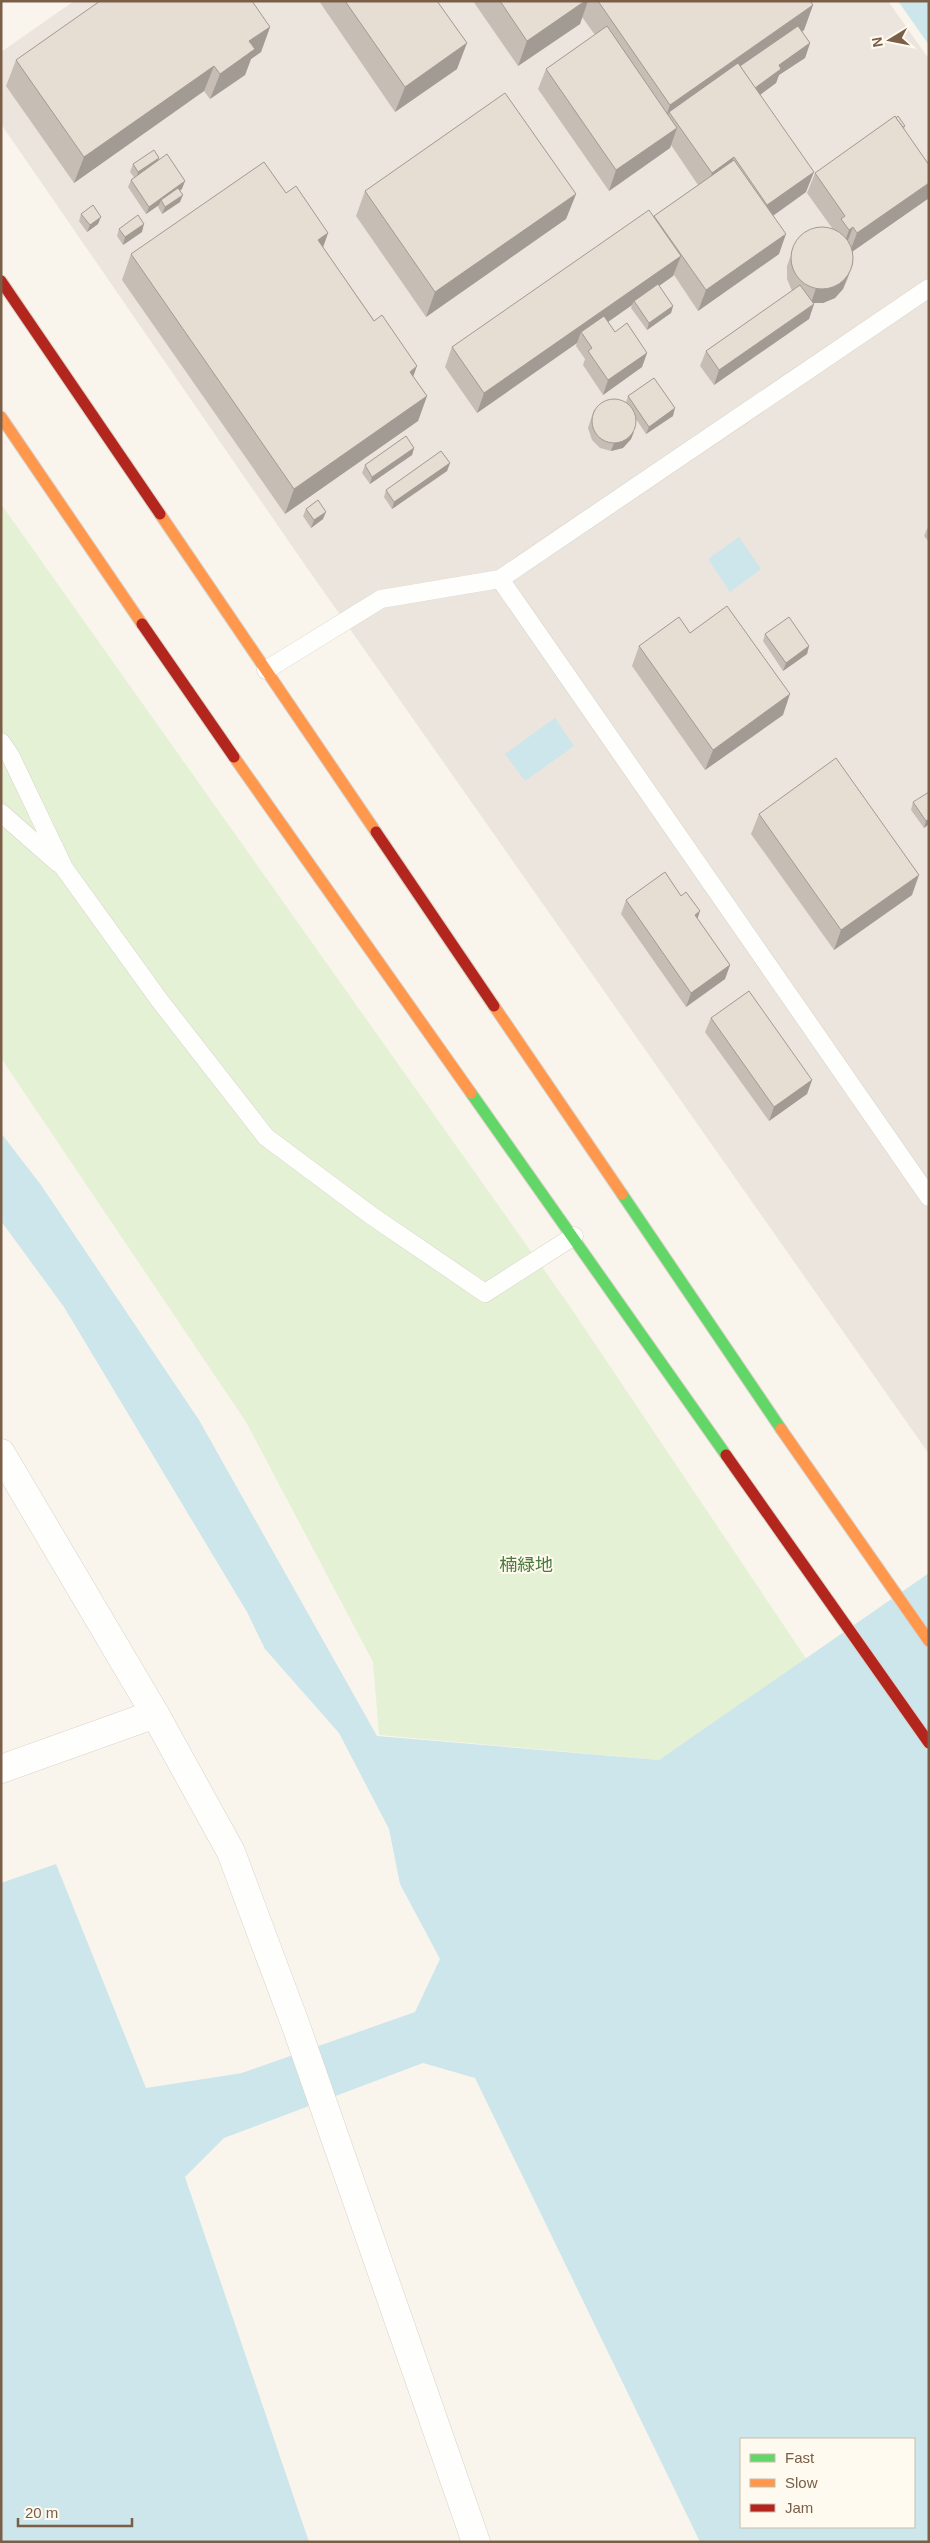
<svg xmlns="http://www.w3.org/2000/svg" width="930" height="2543" viewBox="0 0 930 2543" font-family="Helvetica,'Noto Sans JP',sans-serif">
<style>
.industrial{fill:#ece5dd}
.green{fill:#e4f1d5}
.water{fill:#cce6eb;fill-rule:evenodd}
.lines{fill:none;stroke-linecap:round;stroke-linejoin:round}
.lane-casing{stroke:#d8d2ca;stroke-width:19}
.street-casing{stroke:#d8d2ca;stroke-width:29}
.fast-casing{stroke:#d8d1c8;stroke-width:13}
.slow-casing{stroke:#d8d1c8;stroke-width:13}
.jam-casing{stroke:#d8d1c8;stroke-width:13}
.lane{stroke:#fefefc;stroke-width:18}
.street{stroke:#fefefc;stroke-width:28}
.fast{stroke:#63d668;stroke-width:11}
.slow{stroke:#ff974d;stroke-width:11}
.jam{stroke:#b3261e;stroke-width:11}
.wall{fill:#c6beb5}
.shaded-wall{fill:#a19b94}
.building{fill:#e6ddd3;stroke:#a19b94}
.labels{text-anchor:middle;dominant-baseline:central;stroke-width:4;stroke-linejoin:round;paint-order:stroke}
.park-label{font-size:18px;fill:#4b7b3c;stroke:#fffaef}
</style>
<rect width="100%" height="100%" fill="#f9f5ec"/>
<!-- industrial -->
<polygon class="industrial" points="74,1 888,1 929,59 929,1454 305,565 1,124 1,52"/>
<!-- green -->
<polygon class="green" points="1,504 569,1305 807,1660 659,1760 379,1735 373,1662 246,1422 1,1058"/>
<!-- water -->
<g class="water">
<polygon points="898,1 929,1 929,45"/>
<polygon points="739,537 761,569 730,592 708,559"/>
<polygon points="555,718 574,746 525,781 505,754"/>
<path d="M 1,1133 L 41,1185 L 199,1420 L 377,1736 L 659,1760 L 929,1573 L 929,2542 L 700,2542 L 475,2078 L 423,2063 L 224,2138 L 185,2177 L 309,2542 L 1,2542 L 1,1883 L 56,1864 L 146,2088 L 242,2073 L 415,2012 L 440,1959 L 400,1884 L 389,1829 L 339,1733 L 265,1649 L 247,1612 L 64,1307 L 1,1221 ZM 741,2439 L 914,2439 L 914,2527 L 741,2527 Z"/>
</g>
<g class="lines">
<defs>
<g id="lane">
<polyline points="500,579 929,1197"/>
<polyline points="266,670 381,599 500,579 929,288"/>
<polyline points="1,742 10,755 64,868 160,1001 266,1137 372,1216 485,1293 574,1236"/>
<polyline points="1,813 58,863"/>
</g>
<g id="street">
<polyline points="1,1453 155,1714 231,1852 296,2026 476,2542"/>
<polyline points="1,1769 155,1714"/>
</g>
<g id="fast">
<polyline points="471,1093 726,1455"/>
<polyline points="622,1194 781,1429"/>
</g>
<g id="slow">
<polyline points="1,417 142,624"/>
<polyline points="160,514 376,832"/>
<polyline points="234,757 471,1093"/>
<polyline points="494,1006 622,1194"/>
<polyline points="781,1429 929,1641"/>
</g>
<g id="jam">
<polyline points="1,281 160,514"/>
<polyline points="142,624 234,757"/>
<polyline points="376,832 494,1006"/>
<polyline points="726,1455 929,1743"/>
</g>
</defs>
<!-- lane casing -->
<use href="#lane" class="lane-casing"/>
<!-- street casing -->
<use href="#street" class="street-casing"/>
<!-- fast casing -->
<use href="#fast" class="fast-casing"/>
<!-- slow casing -->
<use href="#slow" class="slow-casing"/>
<!-- jam casing -->
<use href="#jam" class="jam-casing"/>
<!-- lane -->
<use href="#lane" class="lane"/>
<!-- street -->
<use href="#street" class="street"/>
<!-- fast -->
<use href="#fast" class="fast"/>
<!-- slow -->
<use href="#slow" class="slow"/>
<!-- jam -->
<use href="#jam" class="jam"/>
</g>
<!-- wall -->
<g class="wall">
<polygon points="319,1 437,1 457,69 395,112"/>
<polygon points="473,1 810,1 813,5 804,30 802,32 810,43 805,58 779,75 776,83 760,95 806,192 773,216 779,254 698,311 674,275 673,276 659,286 673,306 671,313 647,330 631,308 632,305 608,322 615,332 647,353 642,367 603,395 583,365 585,359 576,346 577,343 477,413 445,367 452,347 654,217 654,216 698,185 671,145 670,148 609,191 538,89 546,69 595,35 582,17 580,24 518,66"/>
<polygon points="270,27 261,52 251,59 245,75 210,99 204,91 74,183 6,86 16,60"/>
<polygon points="905,126 904,129 929,198 853,251 853,263 848,278 843,289 835,298 823,303 813,303 814,304 809,319 714,385 700,366 706,351 792,291 787,279 787,266 796,241 832,228 807,193 815,173"/>
<polygon points="159,158 158,160 182,189 180,190 180,202 162,214 158,207 159,205 146,214 128,187 131,180 134,177 130,172 133,164"/>
<polygon points="365,191 576,194 566,219 426,317 356,216"/>
<polygon points="286,193 328,233 323,247 427,396 418,421 285,514 122,280 131,254"/>
<polygon points="81,214 98,224 87,232 79,221"/>
<polygon points="119,229 142,232 123,245 117,236"/>
<polygon points="628,396 673,416 646,434 636,419 631,439 623,448 611,451 600,448 592,440 588,428 594,410 626,402"/>
<polygon points="414,448 412,455 370,484 362,473 365,465"/>
<polygon points="450,463 447,471 392,509 384,497 386,490"/>
<polygon points="306,509 323,519 311,528 303,516"/>
<polygon points="929,527 929,542 924,536 927,529"/>
<polygon points="690,633 783,715 705,770 632,666 639,646"/>
<polygon points="765,634 809,646 807,654 783,671 763,641"/>
<polygon points="913,802 929,824 924,828 911,810"/>
<polygon points="759,814 912,895 834,950 751,834"/>
<polygon points="626,900 697,918 730,965 725,979 686,1007 621,914"/>
<polygon points="711,1018 812,1080 807,1094 769,1121 705,1032"/>
</g>
<!-- shaded-wall -->
<g class="shaded-wall">
<polygon points="585,1 588,1 580,24 518,66 527,41"/>
<polygon points="813,5 804,30 743,73 669,112 663,129 661,130 670,105"/>
<polygon points="270,27 261,52 251,59 245,75 210,99 220,74 249,41"/>
<polygon points="467,43 457,69 395,112 405,87"/>
<polygon points="810,43 805,58 779,75 776,83 749,103 754,89 779,65"/>
<polygon points="214,66 204,91 74,183 84,157"/>
<polygon points="677,128 670,148 609,191 616,170"/>
<polygon points="734,157 726,177 704,193 712,173"/>
<polygon points="159,158 156,166 136,180 138,172"/>
<polygon points="814,172 806,192 760,225 767,205"/>
<polygon points="185,181 182,189 162,203 161,200 159,205 146,214 149,207"/>
<polygon points="929,183 929,198 849,254 857,233"/>
<polygon points="576,194 566,219 426,317 435,292"/>
<polygon points="183,195 180,202 162,214 165,207"/>
<polygon points="101,217 98,224 87,232 90,225"/>
<polygon points="144,224 142,232 123,245 125,237"/>
<polygon points="853,227 845,248 842,250 849,230"/>
<polygon points="328,233 319,259 318,240"/>
<polygon points="786,234 779,254 698,311 706,290"/>
<polygon points="681,256 673,276 635,303 634,301 632,305 585,338 581,332 577,343 477,413 484,393"/>
<polygon points="853,263 843,289 835,298 823,303 811,303 816,288"/>
<polygon points="814,304 809,319 714,385 719,370"/>
<polygon points="673,306 671,313 647,330 649,323"/>
<polygon points="647,353 642,367 603,395 608,380"/>
<polygon points="417,366 408,391 410,372"/>
<polygon points="427,396 418,421 285,514 294,489"/>
<polygon points="675,408 673,416 646,434 649,427"/>
<polygon points="634,432 631,439 623,448 611,451 614,443"/>
<polygon points="414,448 412,455 370,484 372,477"/>
<polygon points="450,463 447,471 392,509 394,502"/>
<polygon points="326,512 323,519 311,528 314,520"/>
<polygon points="809,646 807,654 783,671 786,663"/>
<polygon points="790,694 783,715 705,770 713,750"/>
<polygon points="929,819 929,824 924,828 926,821"/>
<polygon points="919,875 912,895 834,950 841,930"/>
<polygon points="700,911 695,926 695,915"/>
<polygon points="730,965 725,979 686,1007 691,993"/>
<polygon points="812,1080 807,1094 769,1121 774,1107"/>
</g>
<!-- building -->
<g class="building">
<polygon points="100,1 252,1 270,27 249,41 255,49 220,74 214,66 84,157 16,60"/>
<polygon points="345,1 437,1 467,43 405,87"/>
<polygon points="500,1 585,1 527,41"/>
<polygon points="598,1 810,1 813,5 670,105"/>
<polygon points="607,26 677,128 616,170 546,69"/>
<polygon points="798,26 810,43 779,65 781,69 755,88 740,66"/>
<polygon points="738,63 814,172 767,205 734,157 712,173 669,112"/>
<polygon points="505,93 576,194 435,292 365,191"/>
<polygon points="895,116 929,165 929,183 857,233 853,227 849,230 841,219 845,216 815,173"/>
<polygon points="898,116 905,126 903,127 896,118"/>
<polygon points="154,150 159,158 138,172 133,164"/>
<polygon points="167,154 185,181 149,207 131,180"/>
<polygon points="734,160 786,234 706,290 654,216"/>
<polygon points="264,162 286,193 296,186 328,233 318,240 374,321 382,315 417,366 410,372 427,396 294,489 131,254"/>
<polygon points="178,188 183,195 165,207 161,200"/>
<polygon points="93,205 101,217 90,225 81,214"/>
<polygon points="649,210 681,256 484,393 452,347"/>
<polygon points="138,215 144,224 125,237 119,229"/>
<circle cx="822" cy="258" r="31"/>
<polygon points="658,284 673,306 649,323 634,301"/>
<polygon points="800,285 814,304 719,370 706,351"/>
<polygon points="604,316 615,332 627,323 647,353 608,380 588,351 592,348 581,332"/>
<polygon points="654,378 675,408 649,427 628,396"/>
<circle cx="614" cy="421" r="22"/>
<polygon points="406,436 414,448 372,477 365,465"/>
<polygon points="441,451 450,463 394,502 386,490"/>
<polygon points="318,500 326,512 314,520 306,509"/>
<polygon points="727,606 790,694 713,750 639,646 679,617 690,633"/>
<polygon points="789,617 809,646 786,663 765,634"/>
<polygon points="836,758 919,875 841,930 759,814"/>
<polygon points="929,792 929,819 926,821 913,802"/>
<polygon points="665,872 681,896 686,892 700,911 695,915 730,965 691,993 626,900"/>
<polygon points="749,991 812,1080 774,1107 711,1018"/>
</g>
<g class="labels">
<!-- park labels -->
<g class="park-label">
<text x="526" y="1565">楠緑地</text>
</g>
</g>
<!-- border -->
<rect width="930" height="2543" fill="none" stroke="#7a5e48" stroke-width="5"/>
<!-- legend -->
<rect x="740" y="2438" width="175" height="90" fill="#fffaef" stroke="#cabcac"/>
<rect x="750" y="2454" width="25" height="8" fill="#63d668" stroke="#cabcac"/>
<text x="785" y="2463" font-size="15" fill="#7a5e48">Fast</text>
<rect x="750" y="2479" width="25" height="8" fill="#ff974d" stroke="#cabcac"/>
<text x="785" y="2488" font-size="15" fill="#7a5e48">Slow</text>
<rect x="750" y="2504" width="25" height="8" fill="#b3261e" stroke="#cabcac"/>
<text x="785" y="2513" font-size="15" fill="#7a5e48">Jam</text>
<!-- north arrow -->
<g transform="translate(890 40) rotate(260)" stroke="#fffaef" stroke-width="4" paint-order="stroke">
<path d="M0-4L9 19L0 12L-9 19Z" fill="#7a5e48"/>
<text y="-8" font-size="14" font-weight="bold" text-anchor="middle" fill="#7a5e48">N</text>
</g>
<!-- scale -->
<path d="M18 2518v8h114v-8" fill="none" stroke="#7a5e48" stroke-width="2.5"/>
<text x="25" y="2518" font-size="15" fill="#7a5e48" stroke="#fffaef" stroke-width="4" paint-order="stroke">20 m</text>
</svg>
